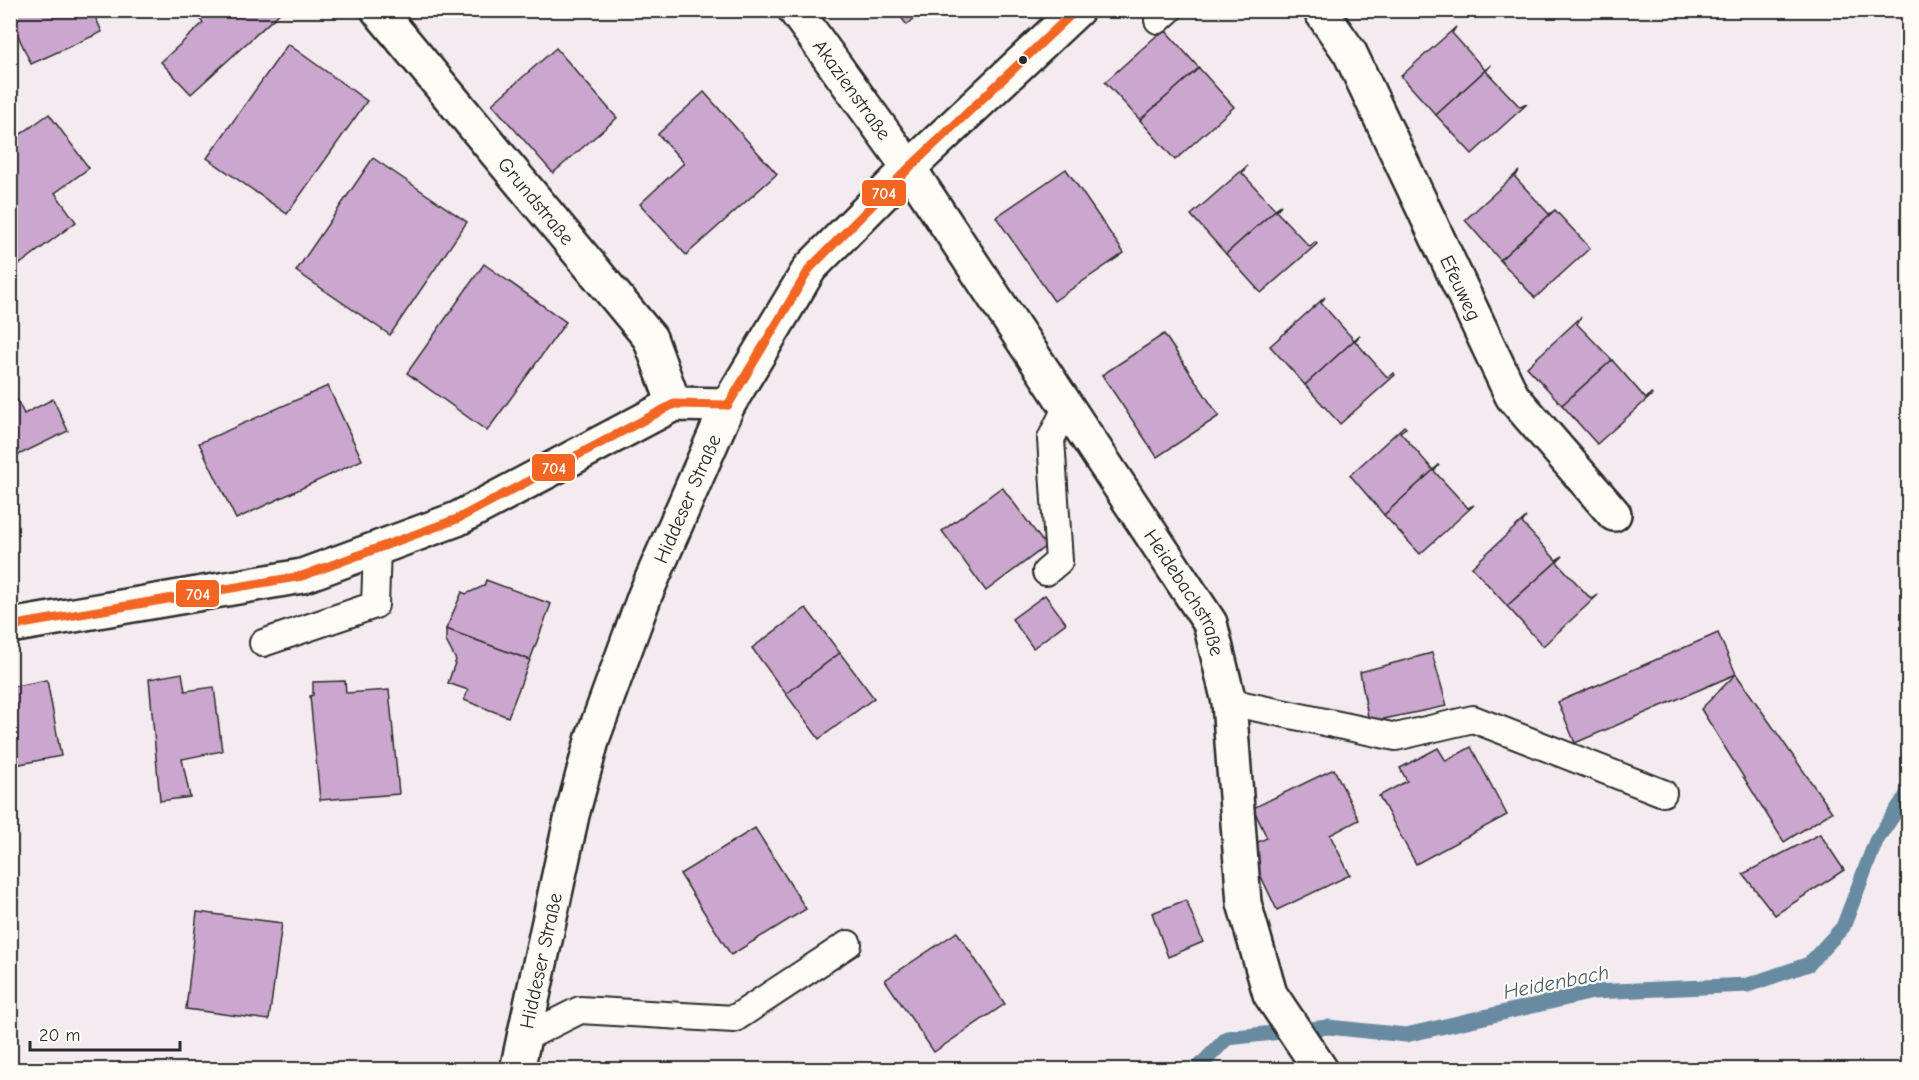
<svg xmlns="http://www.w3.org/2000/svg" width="1919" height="1080" viewBox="0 0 1919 1080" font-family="'Comic Neue',sans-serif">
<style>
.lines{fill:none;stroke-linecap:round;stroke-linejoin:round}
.stream{stroke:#688ba1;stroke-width:15}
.building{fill:#cba6ce;stroke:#2b2b2b;stroke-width:1.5}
.lane-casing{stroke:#2b2b2b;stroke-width:30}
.street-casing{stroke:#2b2b2b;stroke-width:38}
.secondary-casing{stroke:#2b2b2b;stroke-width:38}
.lane{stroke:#fdfcf7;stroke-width:26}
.street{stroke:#fdfcf7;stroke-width:33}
.secondary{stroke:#fdfcf7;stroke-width:33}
.bus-1-casing{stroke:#fdfcf7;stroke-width:14}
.bus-1{stroke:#f26522;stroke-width:9}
.bus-dot{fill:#2b2b2b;stroke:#fdfcf7;stroke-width:2}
.labels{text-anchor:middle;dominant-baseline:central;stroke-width:4.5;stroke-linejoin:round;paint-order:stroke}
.street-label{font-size:20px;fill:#2b2b2b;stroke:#fdfcf7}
.water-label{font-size:21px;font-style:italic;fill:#495b66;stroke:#fdfcf7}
.line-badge{stroke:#fdfcf7;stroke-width:2}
.badge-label{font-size:16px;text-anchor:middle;font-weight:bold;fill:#fff}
</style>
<rect width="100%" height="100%" fill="#f3ebef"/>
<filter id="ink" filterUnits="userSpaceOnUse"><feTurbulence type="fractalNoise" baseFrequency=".0167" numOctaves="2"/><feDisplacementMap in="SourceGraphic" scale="12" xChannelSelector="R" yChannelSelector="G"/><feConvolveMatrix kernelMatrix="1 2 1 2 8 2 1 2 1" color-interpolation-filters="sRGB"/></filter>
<g filter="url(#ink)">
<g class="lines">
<!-- stream -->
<polyline class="stream" points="1196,1070 1227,1038 1328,1027 1406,1035 1593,992 1748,985 1809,964 1843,927 1876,841 1908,793"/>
</g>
<!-- building -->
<g class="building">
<polygon points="10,10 92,10 102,32 31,64 10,18"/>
<polygon points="192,10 283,10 191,94 161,62 203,23"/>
<polygon points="895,10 924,10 907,25"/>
<polygon points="1456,27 1452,33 1485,70 1491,65 1436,115 1401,76"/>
<polygon points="1164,29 1199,68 1140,120 1105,82"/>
<polygon points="288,44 367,101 287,214 207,158"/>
<polygon points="556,48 617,118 553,173 492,104"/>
<polygon points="1491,65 1486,71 1520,107 1527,104 1472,154 1436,115"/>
<polygon points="1199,68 1234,107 1175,160 1140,120"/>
<polygon points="704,92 777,174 686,255 640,204 684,163 658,134"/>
<polygon points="49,114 89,168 55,193 76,222 20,264 10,251 10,142"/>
<polygon points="373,158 467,222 390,335 296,271"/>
<polygon points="1247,166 1242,173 1275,209 1281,205 1226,254 1191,215"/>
<polygon points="1066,169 1124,253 1054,301 996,217"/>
<polygon points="1519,171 1515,177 1549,214 1555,210 1500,260 1465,220"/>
<polygon points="1281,205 1276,211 1310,247 1315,242 1317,244 1261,293 1226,254"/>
<polygon points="1555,210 1590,248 1535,298 1500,260"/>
<polygon points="484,264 566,322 487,431 407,373"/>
<polygon points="1325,297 1321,303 1354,340 1360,335 1305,385 1270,346"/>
<polygon points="1581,317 1577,324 1612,360 1562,405 1527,367"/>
<polygon points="1164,334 1219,416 1157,457 1102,375"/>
<polygon points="1360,335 1355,341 1388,378 1394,373 1395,375 1340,424 1305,385"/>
<polygon points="1612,360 1646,399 1651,393 1652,395 1597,444 1562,405"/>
<polygon points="10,385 24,414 53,399 68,431 10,459"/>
<polygon points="328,386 362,460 236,519 199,443"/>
<polygon points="1404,426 1406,428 1400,432 1433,470 1439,465 1384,515 1350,475"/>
<polygon points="1439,465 1434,471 1468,508 1474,505 1420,554 1384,515"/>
<polygon points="1002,487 1046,546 986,591 942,531"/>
<polygon points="1526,517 1522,523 1556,560 1563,556 1507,606 1472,567"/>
<polygon points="1563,556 1557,562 1591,599 1598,595 1543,646 1507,606"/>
<polygon points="486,580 551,604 530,660 446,629 462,592 466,594 484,586"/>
<polygon points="1045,595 1066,623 1033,648 1012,619"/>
<polygon points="806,608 840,653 786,694 752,648"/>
<polygon points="446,629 530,660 508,717 464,700 468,690 448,683 456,660 446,641"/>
<polygon points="1718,633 1736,674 1575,743 1558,702"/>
<polygon points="840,653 874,698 819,739 786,694"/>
<polygon points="1432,653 1447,706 1369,722 1360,672"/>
<polygon points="182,673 185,691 214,687 222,751 182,759 190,797 160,801 149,679"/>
<polygon points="1736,674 1832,812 1784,842 1701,709"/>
<polygon points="47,680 61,756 10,766 10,687"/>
<polygon points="345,681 346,693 389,690 399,794 320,800 310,696 313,695 313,682"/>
<polygon points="1471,747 1507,815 1416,864 1379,796 1407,781 1400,768 1438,748 1446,761"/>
<polygon points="1334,769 1359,820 1330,835 1350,875 1277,910 1247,847 1267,838 1253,808"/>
<polygon points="755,828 806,909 731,955 680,874"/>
<polygon points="1820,834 1844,870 1775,915 1743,874"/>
<polygon points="1186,900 1203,942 1168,957 1152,913"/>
<polygon points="197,912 282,923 269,1020 186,1009"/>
<polygon points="957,932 1005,1004 934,1052 885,980"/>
</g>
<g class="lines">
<defs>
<g id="lane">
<polyline points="1158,20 1169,10"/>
<polyline points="1046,572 1059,561 1051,439 1067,406"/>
<polyline points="263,643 375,605 377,547"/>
<polyline points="1229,702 1396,737 1473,719 1663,793"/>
<polyline points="524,1038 580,1010 734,1019 848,944"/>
</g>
<g id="street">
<path id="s1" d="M 378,10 L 650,338 L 674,404"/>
<path id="s2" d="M 795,10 L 909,168 L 1210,623 L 1229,702 L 1244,903 L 1270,994 L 1321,1070"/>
<path id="s3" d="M 1320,10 L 1350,53 L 1512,396 L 1614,514"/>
<polyline points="10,626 302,576 457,519 674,404 728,405"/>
</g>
<g id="secondary">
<path id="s4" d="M 517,1070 L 572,815 L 593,737 L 645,595 L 728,405 L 810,268 L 909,168 L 1077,10"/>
</g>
</defs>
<!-- lane casing -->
<use href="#lane" class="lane-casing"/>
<!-- street casing -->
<use href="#street" class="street-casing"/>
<!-- secondary casing -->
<use href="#secondary" class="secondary-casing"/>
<!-- lane -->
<use href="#lane" class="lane"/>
<!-- street -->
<use href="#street" class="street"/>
<!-- secondary -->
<use href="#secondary" class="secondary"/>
<defs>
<g id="bus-1">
<polyline points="728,405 810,268 909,168 1076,10"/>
<polyline points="10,626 302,576 457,519 674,404 728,405"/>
</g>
</defs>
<!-- bus-1 casing -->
<use href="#bus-1" class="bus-1-casing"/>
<!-- bus-1 -->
<use href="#bus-1" class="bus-1"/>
</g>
</g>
<!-- markers -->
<circle class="bus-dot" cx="1023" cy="60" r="5"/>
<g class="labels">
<!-- street labels -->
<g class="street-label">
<text stroke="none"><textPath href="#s2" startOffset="98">Akazienstraße</textPath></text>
<text stroke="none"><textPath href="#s1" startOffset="248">Grundstraße</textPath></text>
<text stroke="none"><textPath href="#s3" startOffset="312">Efeuweg</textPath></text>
<text stroke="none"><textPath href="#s4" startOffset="598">Hiddeser Straße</textPath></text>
<text stroke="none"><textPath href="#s2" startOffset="702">Heidebachstraße</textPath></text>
<text stroke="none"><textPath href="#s4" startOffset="112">Hiddeser Straße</textPath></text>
</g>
<!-- water labels -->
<g class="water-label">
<text transform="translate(1556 982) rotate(-11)">Heidenbach</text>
</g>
</g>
<g class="line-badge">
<rect x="861" y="179" width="46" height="28" rx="6" fill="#f26522"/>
<rect x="531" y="453" width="45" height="29" rx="6" fill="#f26522"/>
<rect x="175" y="579" width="45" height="29" rx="6" fill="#f26522"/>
</g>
<g class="badge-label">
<text x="884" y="199">704</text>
<text x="554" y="474">704</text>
<text x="198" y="600">704</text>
</g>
<!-- margin -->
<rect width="1919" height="1080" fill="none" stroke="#fdfcf7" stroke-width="36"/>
<rect x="18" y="18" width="1883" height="1044" fill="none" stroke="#2b2b2b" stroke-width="2" filter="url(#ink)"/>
<!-- scale -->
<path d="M30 1041v9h150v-9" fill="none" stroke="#2b2b2b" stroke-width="3"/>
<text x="39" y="1041" font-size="18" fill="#2b2b2b" stroke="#fdfcf7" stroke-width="4.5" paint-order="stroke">20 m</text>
</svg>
